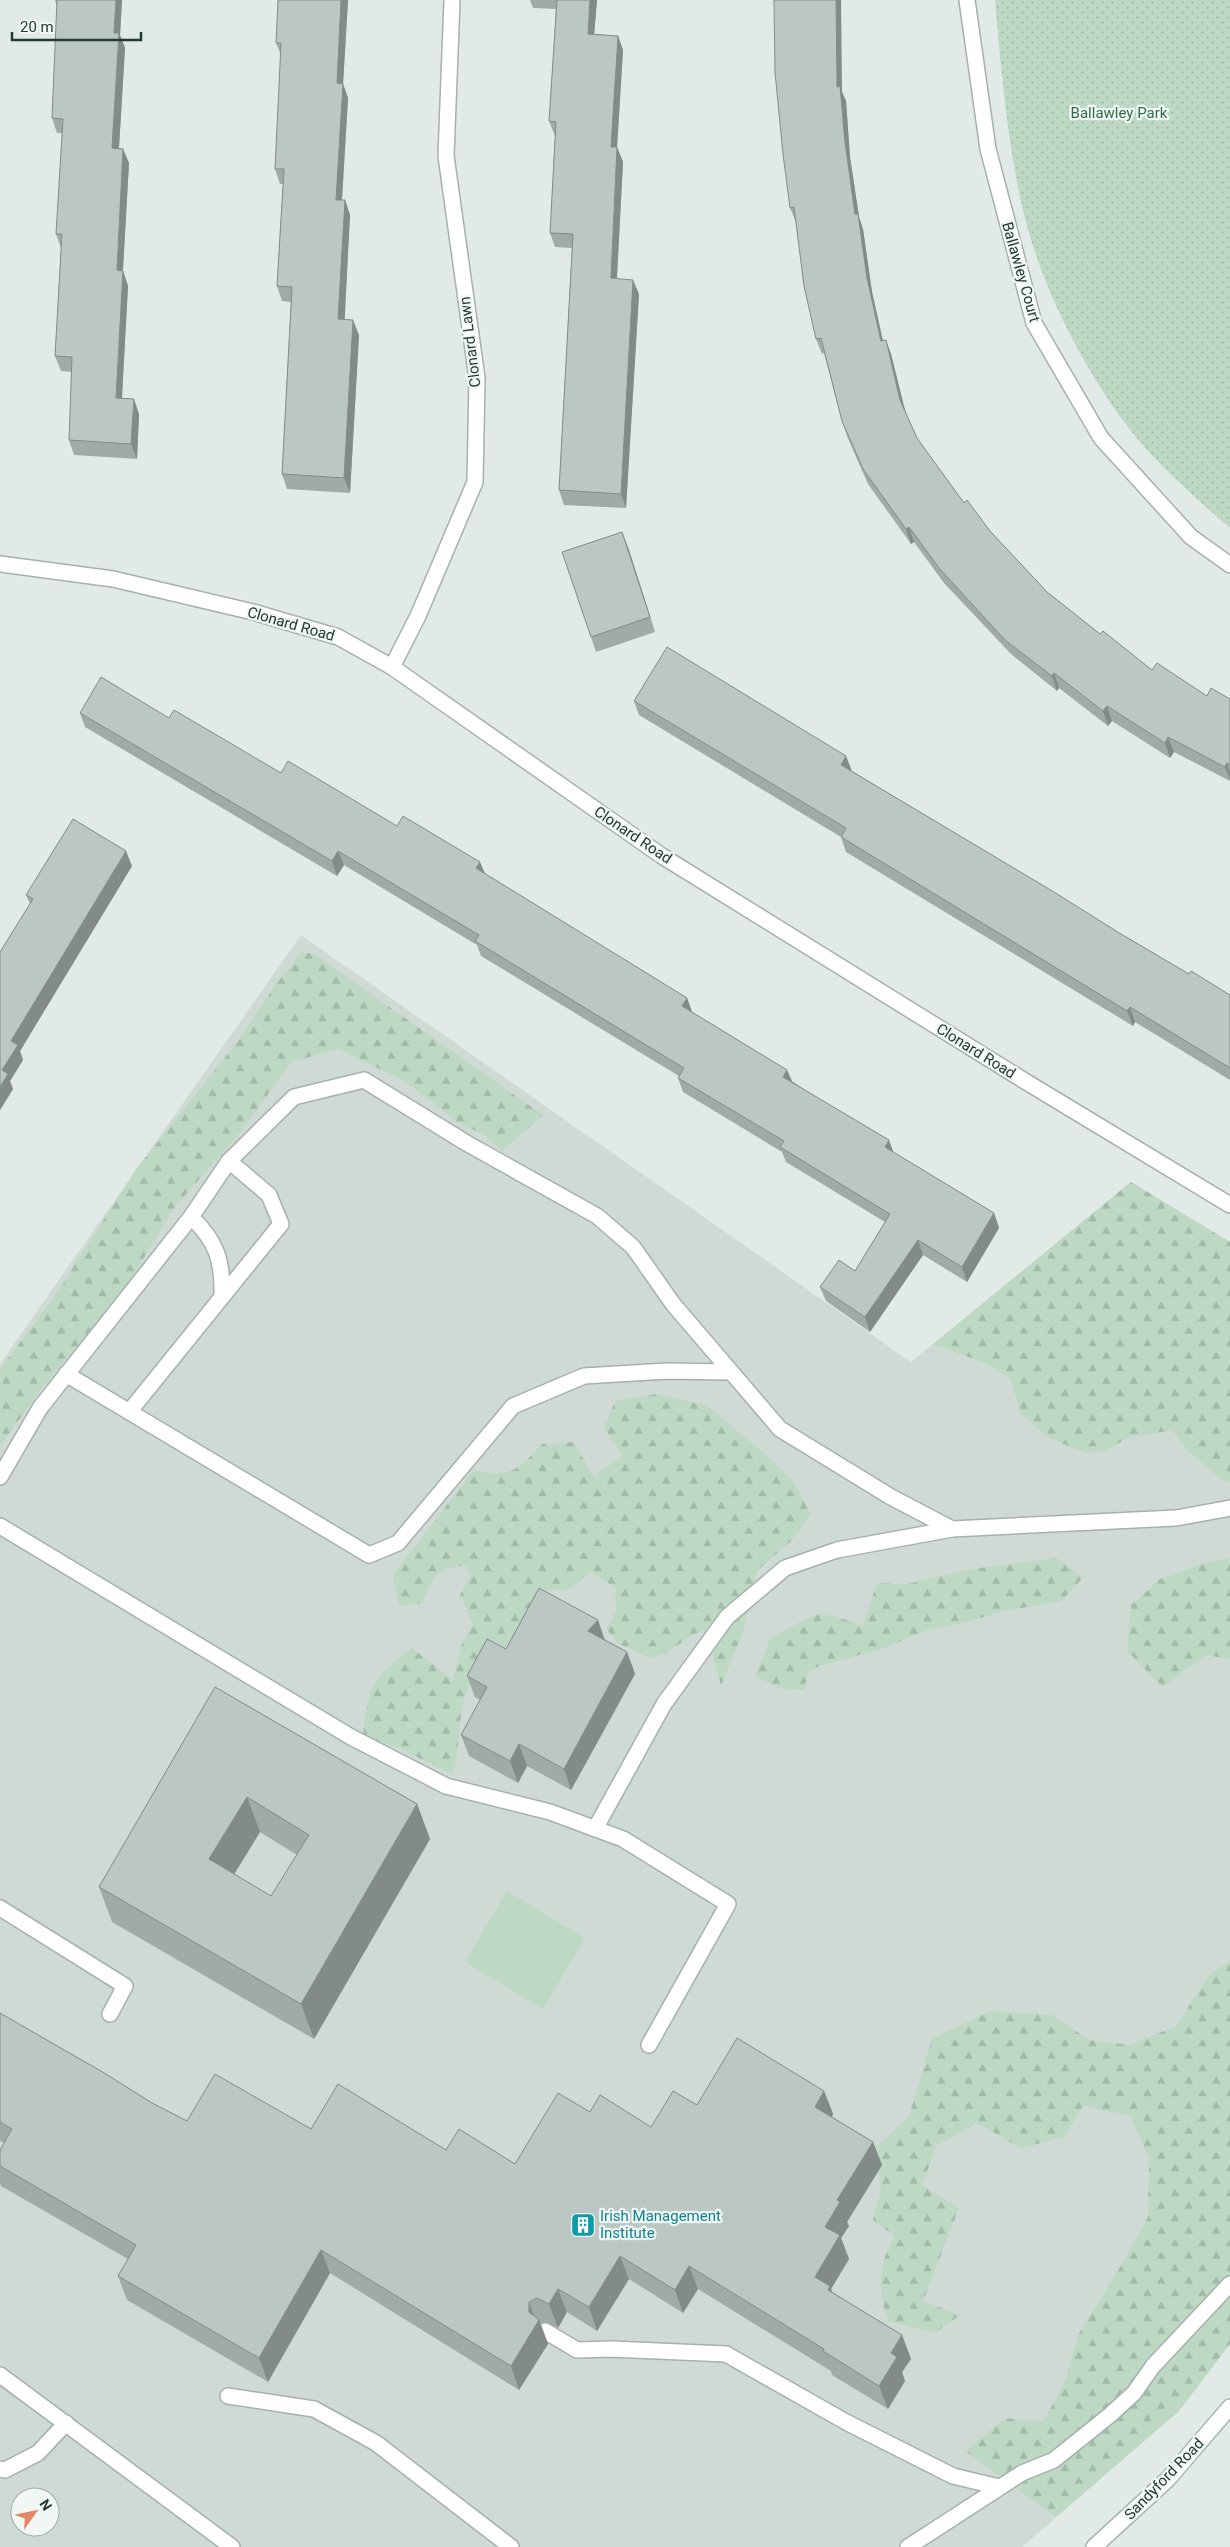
<svg xmlns="http://www.w3.org/2000/svg" width="1230" height="2547" viewBox="0 0 1230 2547" font-family="Roboto,sans-serif">
<style>
.built{fill:#d0dad5;fill-rule:evenodd}
.forest{fill:url(#forest-firs)}
.park{fill:url(#park-dots)}
.garden{fill:#bdd9c4}
.lines{fill:none;stroke-linecap:round;stroke-linejoin:round}
.lane-casing{stroke:#a5b1ad;stroke-width:18}
.street-casing{stroke:#a5b1ad;stroke-width:18}
.secondary-casing{stroke:#a2b5ae;stroke-width:18}
.lane{stroke:#fff;stroke-width:15}
.street{stroke:#fff;stroke-width:15}
.secondary{stroke:#fff;stroke-width:15}
.wall{fill:#a0aba7;fill-rule:evenodd}
.shaded-wall{fill:#828b88}
.building{fill:#bac7c2;stroke:#828b88;fill-rule:evenodd}
.labels{text-anchor:middle;dominant-baseline:central;stroke-width:4.5;stroke-linejoin:round;paint-order:stroke}
.park-label{font-size:15px;fill:#326b48;stroke:#f1f7f4}
.street-label{font-size:15px;fill:#243933;stroke:#f1f7f4}
.culture-label{font-size:15px;fill:#0d838f;stroke:#f1f7f4;text-anchor:start}
</style>
<defs>
<pattern id="forest-firs" width="22" height="20" patternUnits="userSpaceOnUse" patternTransform="scale(1.25)"><rect width="22" height="20" fill="#bdd9c4"/><path d="M5 1l3.5 6h-7zM16 11l3.5 6h-7z" fill="#a2bba9"/></pattern>
<pattern id="park-dots" width="8" height="8" patternUnits="userSpaceOnUse" patternTransform="scale(1.25)"><rect width="8" height="8" fill="#bdd9c4"/><path d="M2 2h.1M6 6h.1" fill="none" stroke="#a2bba9" stroke-width="1.8" stroke-linecap="round"/></pattern>
</defs>
<rect width="100%" height="100%" fill="#e1eae6"/>
<!-- built -->
<path class="built" d="M 301,935 L 911,1362 L 1131,1182 L 1230,1242 L 1230,2344 L 1179,2411 L 1022,2547 L 0,2547 L 0,1364 ZM 20,2497 L 50,2497 L 50,2527 L 20,2527 Z"/>
<!-- forest -->
<g class="forest">
<polygon points="302,952 314,954 543,1115 502,1151 484,1135 456,1121 404,1081 339,1049 291,1062 244,1128 175,1207 124,1290 42,1388 0,1446 0,1369 54,1297 137,1168 238,1041 276,984"/>
<polygon points="1131,1182 1230,1242 1230,1481 1223,1481 1186,1449 1172,1430 1128,1438 1103,1452 1087,1453 1049,1438 1021,1414 1010,1378 985,1363 933,1344"/>
<path d="M 658,1394 L 708,1406 L 764,1453 L 794,1482 L 811,1515 L 790,1542 L 757,1571 L 743,1632 L 721,1686 L 706,1630 L 694,1634 L 665,1654 L 650,1658 L 618,1643 L 606,1629 L 616,1611 L 615,1587 L 590,1572 C 566,1594 568,1591 538,1589 L 533,1610 L 512,1655 L 486,1659 C 480,1669 471,1679 467,1690 C 457,1717 461,1747 453,1775 L 401,1749 L 363,1736 C 369,1686 371,1679 412,1648 L 453,1680 L 462,1643 L 473,1625 L 460,1595 L 470,1577 L 466,1566 C 437,1567 432,1576 423,1603 L 399,1606 L 393,1575 L 474,1470 C 511,1479 518,1470 542,1444 L 573,1442 L 594,1476 L 623,1456 L 604,1428 L 615,1401 Z"/>
<polygon points="1057,1558 1083,1578 1061,1601 1004,1611 964,1623 927,1630 885,1648 822,1665 809,1671 804,1690 783,1689 755,1677 770,1639 803,1620 818,1614 833,1616 863,1625 877,1583 907,1584 972,1569"/>
<polygon points="1230,1558 1230,1659 1206,1655 1163,1687 1127,1651 1131,1605 1160,1579 1204,1563"/>
<path d="M 1230,1961 L 1230,2344 L 1179,2411 L 1056,2517 L 965,2451 L 1005,2418 L 1043,2422 L 1065,2382 L 1079,2333 L 1116,2274 L 1148,2217 L 1149,2158 L 1130,2116 L 1083,2106 L 1064,2137 L 1021,2148 L 977,2123 L 937,2145 L 922,2185 L 959,2208 L 923,2301 L 960,2315 L 935,2333 L 888,2321 C 878,2292 878,2262 895,2236 L 873,2220 C 880,2192 889,2178 866,2156 L 909,2116 L 932,2039 L 990,2011 L 1053,2015 L 1089,2040 L 1129,2045 L 1176,2026 L 1209,1975 Z"/>
</g>
<!-- park -->
<path class="park" d="M 995,0 L 1230,0 L 1230,528 C 1191,494 1152,460 1121,418 C 1077,356 1039,281 1022,206 C 1007,139 1001,69 995,0 Z"/>
<!-- garden -->
<polygon class="garden" points="507,1891 585,1938 543,2009 465,1962"/>
<g class="lines">
<defs>
<g id="lane">
<path d="M 191,1217 C 217,1241 223,1262 222,1297"/>
<polyline points="66,1374 369,1555 398,1543 513,1406 584,1376 667,1371 731,1372"/>
<polyline points="129,1412 281,1224 269,1195 229,1161"/>
<polyline points="0,1477 40,1408 191,1217 229,1161 294,1097 364,1080 468,1144 597,1216 633,1247 673,1304 780,1429 891,1497 952,1529"/>
<polyline points="0,1526 351,1737 446,1786 550,1812 623,1839 728,1904 649,2045"/>
<polyline points="595,1829 664,1704 727,1617 785,1568 837,1550 952,1529 1176,1518 1230,1508"/>
<polyline points="0,1908 125,1986 110,2014"/>
<polyline points="545,2331 577,2350 612,2349 726,2354 846,2422 953,2476 999,2487"/>
<polyline points="0,2375 232,2547"/>
<polyline points="228,2396 314,2409 376,2443 511,2547"/>
<polyline points="0,2469 5,2470 38,2453 66,2423"/>
<polyline points="908,2547 1022,2473 1054,2460 1110,2415 1134,2393 1153,2366 1230,2284"/>
</g>
<g id="street">
<polyline points="967,0 988,149 1034,323 1101,438 1191,537 1230,565"/>
<polyline points="0,564 113,579 253,612 338,637 392,667 662,856 1028,1083 1230,1205"/>
<polyline points="392,667 418,616 475,482 477,378 446,156 452,0"/>
</g>
<polyline id="secondary" points="1094,2547 1168,2479 1230,2407"/>
</defs>
<!-- lane casing -->
<use href="#lane" class="lane-casing"/>
<!-- street casing -->
<use href="#street" class="street-casing"/>
<!-- secondary casing -->
<use href="#secondary" class="secondary-casing"/>
<!-- lane -->
<use href="#lane" class="lane"/>
<!-- street -->
<use href="#street" class="street"/>
<!-- secondary -->
<use href="#secondary" class="secondary"/>
</g>
<!-- wall -->
<g class="wall">
<polygon points="55,0 122,0 120,35 125,48 119,148 123,149 129,163 123,271 128,286 122,398 139,414 137,459 74,455 69,440 72,372 61,371 55,356 61,248 56,234 62,133 57,133 52,118 57,7"/>
<polygon points="278,0 348,0 343,84 348,98 342,200 345,200 350,215 344,319 359,335 350,493 287,489 282,474 291,302 282,301 277,286 283,184 280,184 275,169 281,55 276,43"/>
<polygon points="530,0 597,0 594,34 618,36 623,50 617,147 623,162 617,279 639,294 626,508 564,505 559,490 572,248 555,247 550,233 555,136 549,121 556,9 533,8"/>
<polygon points="842,92 846,101 850,157 859,217 863,229 872,292 883,340 891,354 904,409 917,438 964,503 1047,592 1100,634 1152,670 1207,696 1230,699 1230,781 1174,752 1170,758 1112,721 1108,726 1059,688 1057,691 1011,654 944,583 914,542 911,544 868,484 847,436 842,421 824,353 822,354 816,339 796,222 790,208"/>
<polygon points="628,547 655,632 596,652 591,637"/>
<polygon points="634,701 852,771 1121,934 1189,974 1230,995 1230,1080 1135,1022 1133,1026 846,852 841,837 639,715"/>
<polygon points="80,713 169,718 281,773 397,826 484,873 687,998 692,1012 787,1070 792,1081 893,1152 994,1213 999,1228 967,1282 923,1255 870,1332 826,1301 820,1287 855,1271 885,1222 786,1162 782,1152 683,1092 678,1078 679,1076 481,956 477,945 344,865 337,876 85,727"/>
<polygon points="132,866 20,1051 23,1060 10,1081 13,1089 0,1110 0,952 30,904 26,895"/>
<polygon points="598,1620 605,1640 627,1652 635,1674 571,1790 527,1766 518,1783 469,1756 461,1735 480,1700 475,1697 467,1676 506,1649"/>
<path d="M 215,1687 L 417,1804 L 430,1839 L 314,2039 L 112,1922 L 99,1887 ZM 260,1832 L 297,1855 L 271,1896 L 234,1874 Z"/>
<polygon points="0,2013 152,2103 187,2121 311,2129 446,2150 515,2164 590,2112 651,2127 697,2105 824,2091 833,2114 832,2117 873,2142 882,2165 847,2222 849,2226 841,2238 849,2259 831,2289 832,2292 902,2335 911,2359 902,2372 905,2381 888,2409 832,2375 831,2371 698,2289 683,2313 629,2279 597,2331 567,2312 558,2328 546,2322 541,2324 548,2344 519,2390 330,2273 268,2382 127,2300 118,2276 128,2259 1,2186 0,2183 0,2150 4,2143 0,2141"/>
</g>
<!-- shaded-wall -->
<g class="shaded-wall">
<polygon points="116,0 122,0 120,35 125,48 118,163 112,148 114,33"/>
<polygon points="341,0 348,0 343,84 348,98 341,215 336,200 337,83"/>
<polygon points="590,0 597,0 593,49 588,34"/>
<polygon points="836,0 841,0 842,92 846,101 850,157 859,217 863,229 872,292 886,356 881,341 867,278 855,214 837,87"/>
<polygon points="618,36 623,50 617,147 623,162 616,293 611,278 611,147"/>
<polygon points="123,149 129,163 122,285 117,270"/>
<polygon points="345,200 350,215 344,334 338,319"/>
<polygon points="123,271 128,286 121,413 116,398"/>
<polygon points="633,280 639,294 626,508 621,494"/>
<polygon points="353,320 359,335 350,493 344,478"/>
<polygon points="886,340 891,354 906,414 900,400"/>
<polygon points="134,399 139,414 137,459 131,444"/>
<polygon points="909,527 914,542 911,544 906,529"/>
<polygon points="622,532 628,547 655,632 650,617"/>
<polygon points="1054,673 1059,688 1057,691 1052,676"/>
<polygon points="1107,706 1112,721 1108,726 1103,711"/>
<polygon points="1168,737 1174,752 1170,758 1165,743"/>
<polygon points="846,756 852,771 841,765"/>
<polygon points="1227,763 1230,772 1230,780 1225,767"/>
<polygon points="126,851 132,866 20,1051 23,1060 10,1081 13,1089 0,1110 0,1087 2,1070 11,1041"/>
<polygon points="338,851 344,865 337,876 332,861"/>
<polygon points="480,862 486,876 476,868"/>
<polygon points="687,998 692,1012 682,1006"/>
<polygon points="1130,1007 1135,1022 1133,1026 1127,1011"/>
<polygon points="787,1070 793,1084 783,1077"/>
<polygon points="889,1140 894,1154 885,1147"/>
<polygon points="994,1213 999,1228 967,1282 962,1267"/>
<polygon points="918,1240 923,1255 870,1332 865,1317"/>
<polygon points="598,1620 605,1642 588,1631"/>
<polygon points="627,1652 635,1674 571,1790 564,1769"/>
<polygon points="519,1744 527,1766 518,1783 510,1761"/>
<polygon points="247,1797 260,1832 222,1894 209,1859"/>
<polygon points="417,1804 430,1839 314,2039 301,2004"/>
<polygon points="824,2091 833,2114 824,2130 815,2107"/>
<polygon points="873,2142 882,2165 847,2222 849,2226 841,2238 849,2259 831,2289 838,2310 815,2277 825,2227 837,2200"/>
<polygon points="321,2250 330,2273 268,2382 259,2358"/>
<polygon points="620,2256 629,2279 597,2331 589,2307"/>
<polygon points="689,2266 698,2289 683,2313 675,2290"/>
<polygon points="558,2289 567,2312 558,2328 549,2304"/>
<polygon points="529,2302 537,2324 539,2320 548,2344 519,2390 511,2366 529,2312"/>
<polygon points="902,2335 911,2359 902,2372 905,2381 888,2409 879,2386 891,2353"/>
</g>
<!-- building -->
<g class="building">
<polygon points="57,0 116,0 114,33 119,33 112,148 123,149 117,270 123,271 116,398 134,399 131,444 69,440 72,357 55,356 62,234 56,234 63,119 52,118"/>
<polygon points="278,0 341,0 337,83 343,84 336,200 345,200 338,319 353,320 344,478 282,474 292,287 277,286 284,169 275,169 281,43 276,43"/>
<polygon points="557,0 590,0 588,34 618,36 611,147 617,147 611,278 633,280 621,494 559,490 573,234 550,233 556,122 549,121"/>
<polygon points="774,0 836,0 837,87 840,86 845,142 855,214 858,214 867,278 881,341 886,340 900,400 917,438 964,503 967,500 990,531 1047,592 1100,634 1103,631 1152,670 1157,663 1207,696 1211,688 1230,699 1230,765 1227,763 1225,767 1168,737 1165,743 1107,706 1103,711 1054,673 1052,676 1005,640 939,568 909,527 906,529 863,469 842,421 821,338 816,339 804,286 794,207 790,208 783,154 775,72"/>
<polygon points="622,532 650,617 591,637 562,552"/>
<polygon points="667,647 846,756 841,765 1054,892 1121,934 1189,974 1191,971 1230,995 1230,1068 1130,1007 1127,1011 841,837 846,828 634,701"/>
<polygon points="101,677 169,718 174,710 281,773 288,761 397,826 403,816 480,862 476,868 687,998 682,1006 787,1070 783,1077 889,1140 885,1147 994,1213 962,1267 918,1240 865,1317 820,1287 839,1260 855,1271 890,1214 780,1147 784,1141 678,1078 684,1068 475,941 479,935 338,851 332,861 80,713"/>
<polygon points="73,819 126,851 11,1041 18,1045 2,1070 8,1074 0,1087 0,952 33,899 26,895"/>
<polygon points="539,1588 598,1620 588,1631 627,1652 564,1769 519,1744 510,1761 461,1735 487,1687 467,1676 487,1639 506,1649"/>
<path d="M 215,1687 L 417,1804 L 301,2004 L 99,1887 ZM 247,1797 L 309,1835 L 271,1896 L 209,1859 Z"/>
<polygon points="0,2013 106,2074 152,2103 187,2121 215,2074 311,2129 338,2084 446,2150 459,2129 515,2164 558,2093 590,2112 600,2095 651,2127 673,2091 697,2105 737,2038 824,2091 815,2107 873,2142 837,2200 840,2202 825,2227 840,2235 815,2277 830,2286 828,2290 902,2335 891,2353 897,2357 879,2386 823,2351 824,2349 689,2266 675,2290 620,2256 589,2307 558,2289 549,2304 537,2298 529,2302 529,2312 539,2320 511,2366 321,2250 259,2358 118,2276 136,2245 0,2166 0,2150 12,2129 0,2122"/>
</g>
<!-- icons -->
<defs>
<symbol id="building-square" viewBox="-11 -11 22 22"><rect x="-9" y="-9" width="18" height="18" rx="4" fill="#0f9aa8" stroke="#f1f7f4"/><path d="M-4-6H4V6H1V3H-1V6H-4ZM-2.5-4.3h1.7v1.8h-1.7ZM.8-4.3h1.7v1.8H.8ZM-2.5-1h1.7V.8h-1.7ZM.8-1h1.7V.8H.8Z" fill="#fff"/></symbol>
</defs>
<g fill-rule="evenodd">
<use href="#building-square" x="569" y="2211" width="28" height="28"/>
</g>
<g class="labels">
<!-- park labels -->
<g class="park-label">
<text x="1119" y="113">Ballawley Park</text>
</g>
<!-- street labels -->
<g class="street-label">
<text transform="translate(1021 272) rotate(74)">Ballawley Court</text>
<text transform="translate(470 342) rotate(-97)">Clonard Lawn</text>
<text transform="translate(291 624) rotate(16)">Clonard Road</text>
<text transform="translate(633 835) rotate(34)">Clonard Road</text>
<text transform="translate(976 1051) rotate(32)">Clonard Road</text>
<text transform="translate(1164 2479) rotate(-46)">Sandyford Road</text>
</g>
<!-- culture labels -->
<g class="culture-label">
<text x="600" y="2216">Irish Management<tspan x="600" dy="17">Institute</tspan></text>
</g>
</g>
<!-- north arrow -->
<g transform="translate(35 2512) rotate(57)"><circle r="24" fill="#f1f7f4" stroke="#9faba7"/>
<path d="M0-4L9 19L0 12L-9 19Z" fill="#e28667"/>
<text y="-8" font-size="14" font-weight="bold" text-anchor="middle" fill="#243933">N</text>
</g>
<!-- scale -->
<path d="M12 32v8h129v-8" fill="none" stroke="#243933" stroke-width="2.5"/>
<text x="20" y="32" font-size="15" fill="#243933" stroke="#f1f7f4" stroke-width="4" paint-order="stroke">20 m</text>
</svg>
